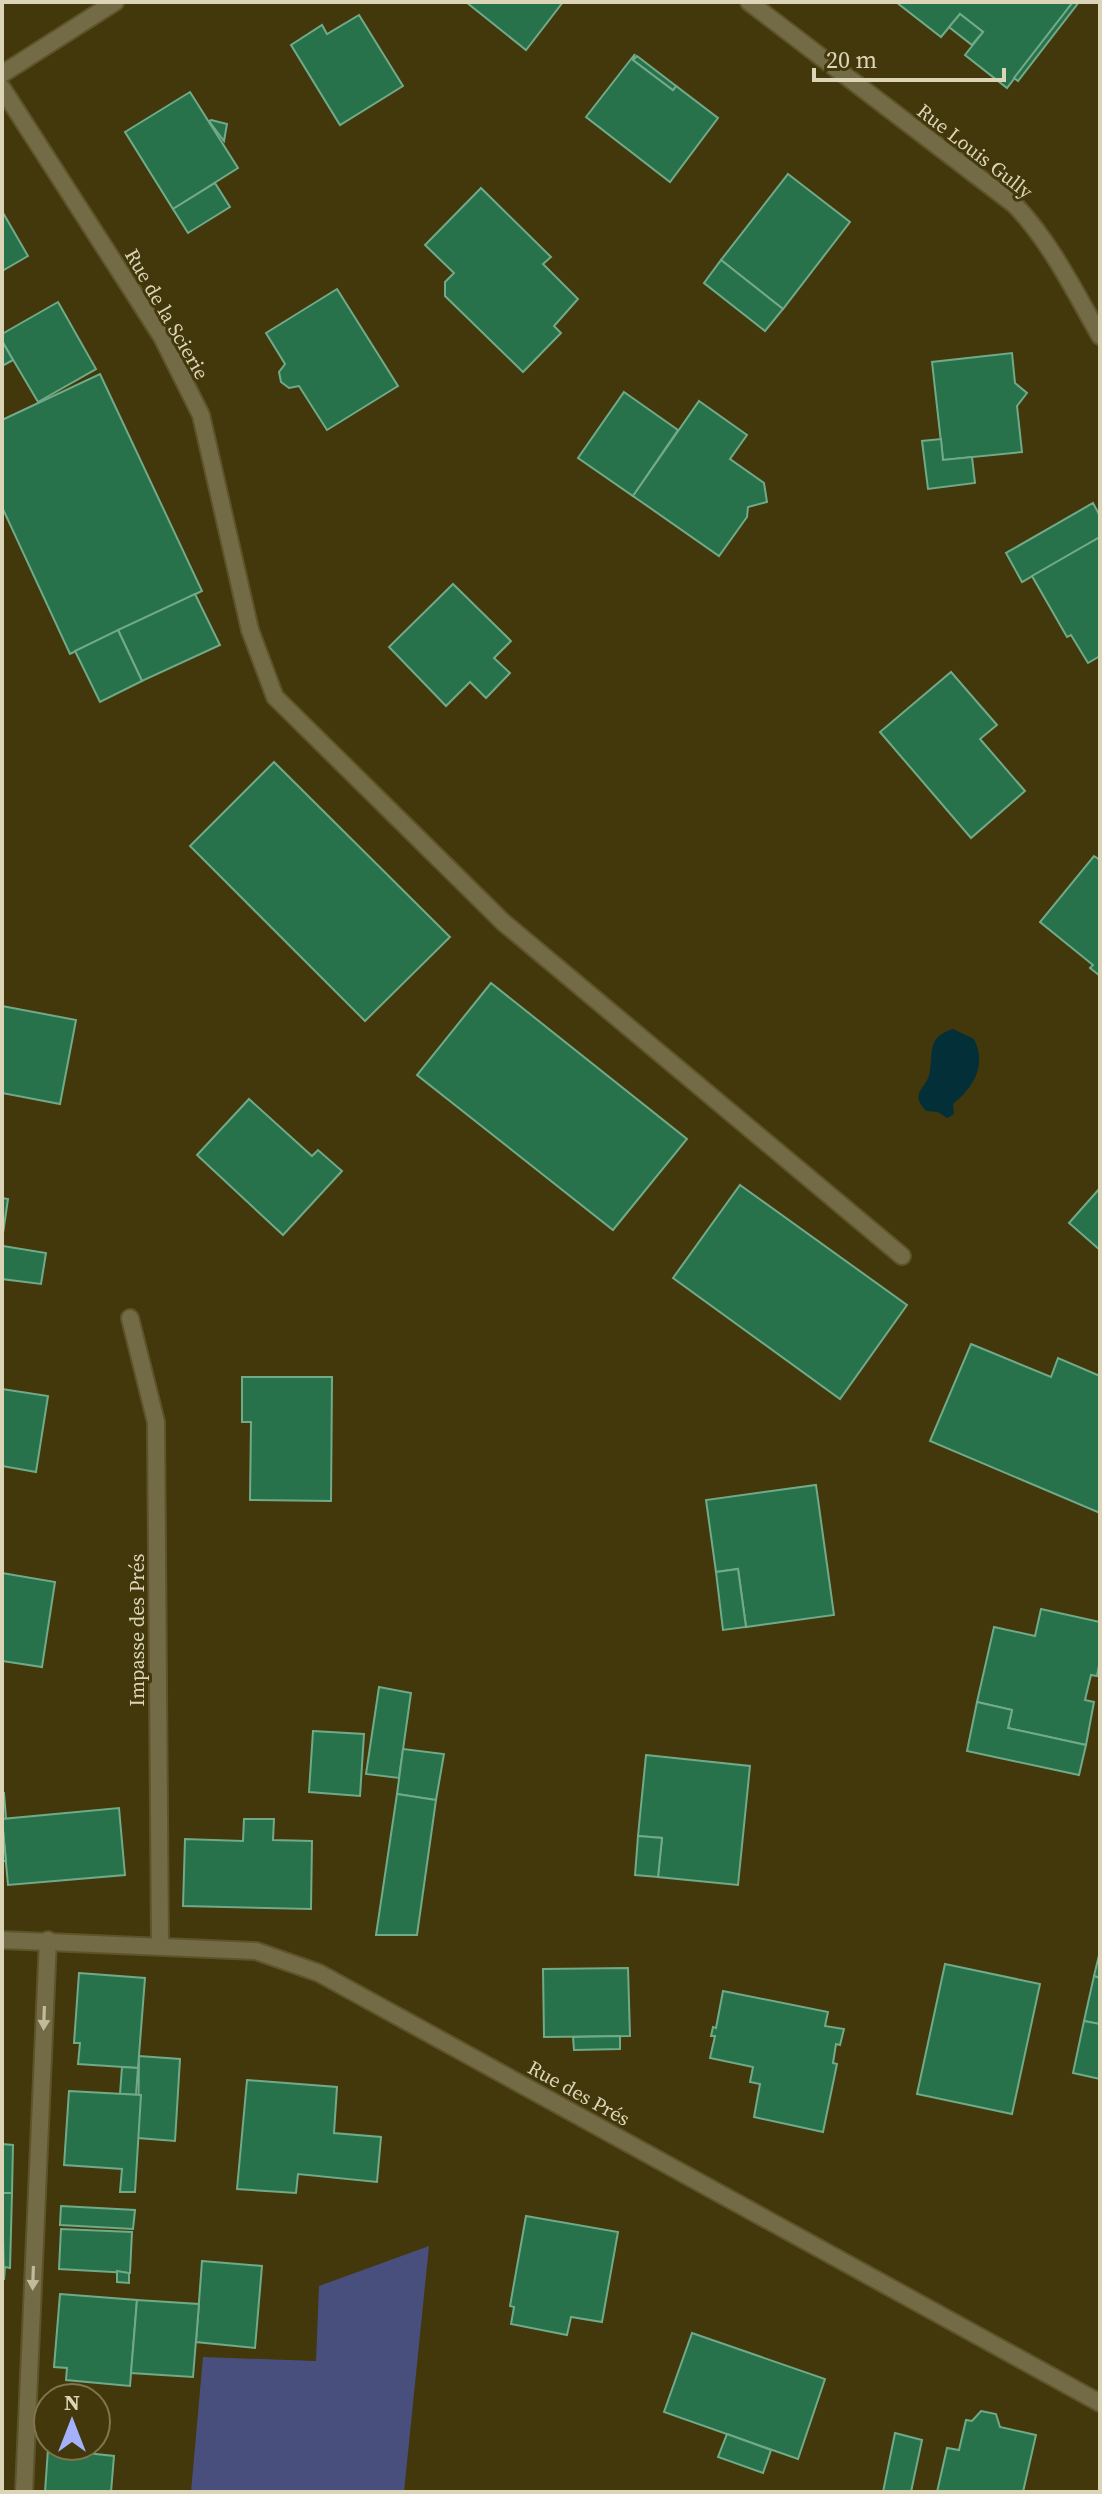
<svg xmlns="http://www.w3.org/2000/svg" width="1102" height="2494" viewBox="0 0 1102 2494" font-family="'Source Serif 4',serif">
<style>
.green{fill:#494f7d}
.water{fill:#032f39}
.building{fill:#28724b;stroke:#71aa88;stroke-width:2}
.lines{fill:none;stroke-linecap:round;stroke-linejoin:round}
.lane-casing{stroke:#5e542a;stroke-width:20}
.street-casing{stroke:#5e542a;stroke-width:20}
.lane{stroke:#736b46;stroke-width:16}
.street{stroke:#736b46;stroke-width:16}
.oneway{fill:#c1ba9b}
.labels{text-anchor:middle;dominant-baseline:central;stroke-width:6;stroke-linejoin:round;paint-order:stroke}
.street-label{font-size:20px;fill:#dbd4b7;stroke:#42380b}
</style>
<rect width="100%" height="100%" fill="#42380b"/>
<!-- green -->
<polygon class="green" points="429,2246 404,2492 191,2492 203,2357 316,2361 319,2286"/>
<!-- water -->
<path class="water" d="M 953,1029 L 974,1039 C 987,1065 974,1087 953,1104 L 954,1114 L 947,1118 L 938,1112 L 926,1111 C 908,1091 928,1089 930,1071 C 933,1049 928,1037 953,1029 Z"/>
<!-- building -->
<g class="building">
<polygon points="466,2 563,2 526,50"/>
<polygon points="896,2 1073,2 1007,88 965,55 983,32 960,14 941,37"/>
<polygon points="1073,2 1079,2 1018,81 1014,78"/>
<polygon points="960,14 983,32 972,45 949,27"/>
<polygon points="359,15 403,86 340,125 291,45 322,25 327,34"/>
<polygon points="635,54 633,60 673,90 676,86 718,118 670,182 586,117"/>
<polygon points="637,56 676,86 673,90 633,60"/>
<polygon points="190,92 238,168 173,209 125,132"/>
<polygon points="211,120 227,124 224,141 209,121"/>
<polygon points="788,174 850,222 783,309 721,260"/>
<polygon points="215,183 230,207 188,233 173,209"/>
<polygon points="481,188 551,257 543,264 578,299 554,326 561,333 523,372 445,296 445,282 454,273 425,245"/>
<polygon points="2,211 28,256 2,271"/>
<polygon points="721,260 783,309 765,331 704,283"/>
<polygon points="337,289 398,386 327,430 299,386 289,388 281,382 279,372 285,364 266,333"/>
<polygon points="58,302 96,369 38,402 2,341 2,334"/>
<polygon points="2,341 13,360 2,366"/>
<polygon points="1012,353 1015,383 1027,393 1017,406 1022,452 943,460 932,362"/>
<polygon points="100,374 202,591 70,654 2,507 2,420"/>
<polygon points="624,392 678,430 633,496 578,458"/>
<polygon points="699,401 747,435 730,459 764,483 767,502 748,507 747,517 719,556 633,496"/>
<polygon points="941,439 943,460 972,457 975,483 928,489 922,441"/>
<polygon points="1093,503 1100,516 1100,537 1022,582 1006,553"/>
<polygon points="1100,537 1100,656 1088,663 1071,635 1067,637 1032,576"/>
<polygon points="453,584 511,641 494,658 510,673 486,698 470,682 446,706 389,647"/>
<polygon points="195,594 220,645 142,681 118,630"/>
<polygon points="118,630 142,681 100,702 75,651"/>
<polygon points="951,672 997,725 980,739 1025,791 971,838 880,732"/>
<polygon points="274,762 450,937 365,1021 190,846"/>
<polygon points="1094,856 1100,860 1100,976 1090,968 1093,965 1040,922"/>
<polygon points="491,983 687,1139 613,1230 417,1075"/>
<polygon points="2,1006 76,1020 60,1104 2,1093"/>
<polygon points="249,1099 312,1156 318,1150 342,1171 283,1235 197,1155"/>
<polygon points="740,1185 907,1305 840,1399 673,1278"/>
<polygon points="1100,1188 1100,1250 1069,1223"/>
<polygon points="2,1198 8,1199 2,1240"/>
<polygon points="3,1246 46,1253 41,1284 2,1279"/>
<polygon points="971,1344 1051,1377 1058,1358 1100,1376 1100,1513 930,1441"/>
<polygon points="242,1377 332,1377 331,1501 250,1500 251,1422 242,1422"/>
<polygon points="2,1389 48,1396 36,1472 2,1466"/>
<polygon points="816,1485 834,1615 746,1627 738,1569 716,1572 706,1500"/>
<polygon points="738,1569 746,1627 723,1630 716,1572"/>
<polygon points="2,1573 55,1582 42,1667 2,1661"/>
<polygon points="1041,1609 1100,1622 1100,1660 1097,1676 1091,1675 1085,1700 1094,1702 1086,1745 1008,1728 1012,1710 977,1702 994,1627 1035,1636"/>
<polygon points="379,1687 411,1693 399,1778 366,1774"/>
<polygon points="977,1702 1012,1710 1008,1728 1086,1745 1079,1775 967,1751"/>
<polygon points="313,1731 364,1734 360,1796 309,1792"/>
<polygon points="403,1749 444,1754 436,1800 397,1794"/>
<polygon points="646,1755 750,1766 738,1885 658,1877 662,1838 638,1836"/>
<polygon points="2,1793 4,1793 6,1819 2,1819"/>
<polygon points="397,1794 436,1800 417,1935 376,1935"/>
<polygon points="119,1808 125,1875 8,1885 2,1819"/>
<polygon points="244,1819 274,1819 273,1840 312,1841 311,1909 183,1906 185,1839 243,1841"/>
<polygon points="2,1820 6,1861 2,1861"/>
<polygon points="638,1836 662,1838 658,1877 635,1875"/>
<polygon points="1100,1951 1100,1978 1094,1976"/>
<polygon points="945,1964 1040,1984 1012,2114 917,2094"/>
<polygon points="628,1968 630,2036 544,2037 543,1969"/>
<polygon points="79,1973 145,1978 138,2068 78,2064 80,2043 74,2043"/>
<polygon points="1094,1976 1100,1978 1100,2024 1084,2021"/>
<polygon points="723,1991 828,2012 825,2026 844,2029 840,2045 836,2044 833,2063 837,2064 823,2132 754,2117 760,2084 750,2082 753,2067 710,2058 715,2036 711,2036 713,2027 716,2028"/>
<polygon points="1084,2021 1100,2024 1100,2079 1073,2073"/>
<polygon points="620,2036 620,2049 574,2050 573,2037"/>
<polygon points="139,2056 180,2059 175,2141 138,2138"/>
<polygon points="122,2067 138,2068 136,2095 120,2094"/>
<polygon points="247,2080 337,2087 334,2133 381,2137 377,2182 298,2174 296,2193 237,2189"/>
<polygon points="69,2091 141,2095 135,2192 120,2192 122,2169 64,2165"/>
<polygon points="2,2144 13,2145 12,2193 2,2193"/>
<polygon points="2,2193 12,2193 10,2268 5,2267 4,2280"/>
<polygon points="61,2206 135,2210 133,2229 60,2225"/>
<polygon points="526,2216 618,2232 602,2322 571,2317 567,2335 511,2324 514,2307 510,2306"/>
<polygon points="61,2229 132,2232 130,2273 59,2269"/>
<polygon points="202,2261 262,2266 255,2348 196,2342"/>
<polygon points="117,2271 129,2273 129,2283 117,2282"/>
<polygon points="60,2294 137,2300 130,2386 66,2380 67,2368 54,2367"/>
<polygon points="137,2300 199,2304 193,2377 131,2373"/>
<polygon points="692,2333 825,2379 798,2459 664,2412"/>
<polygon points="981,2411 996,2414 1000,2427 1036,2435 1023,2492 937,2492 947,2448 959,2450 966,2420 972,2421"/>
<polygon points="895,2433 922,2440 911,2492 883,2492"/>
<polygon points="727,2434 771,2450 763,2473 718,2457"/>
<polygon points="48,2449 114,2456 111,2492 45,2492"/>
</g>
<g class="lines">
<defs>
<polyline id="lane" points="250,630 275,697 503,922 902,1256"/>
<g id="street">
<path d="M 749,2 L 1015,205 C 1051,243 1074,290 1100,336"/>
<polyline points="2,74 115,2"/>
<polyline points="2,88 162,337 201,415 250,630"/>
<polyline points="130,1318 156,1422 160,1945"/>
<polyline points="2,1940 256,1951 319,1973 1100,2403"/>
<polyline points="24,2492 48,1940"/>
</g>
</defs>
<!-- lane casing -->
<use href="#lane" class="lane-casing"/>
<!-- street casing -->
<use href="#street" class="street-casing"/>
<!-- lane -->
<use href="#lane" class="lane"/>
<!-- street -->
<use href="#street" class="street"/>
</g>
<!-- one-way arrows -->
<defs><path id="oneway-solid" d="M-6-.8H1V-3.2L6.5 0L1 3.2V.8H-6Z" transform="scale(2)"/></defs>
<g class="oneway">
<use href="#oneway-solid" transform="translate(44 2018) rotate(92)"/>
<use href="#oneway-solid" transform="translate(33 2278) rotate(92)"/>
</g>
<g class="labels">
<!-- street labels -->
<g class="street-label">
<text transform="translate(975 151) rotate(38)">Rue Louis Gully</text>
<text transform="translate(167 314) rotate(60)">Rue de la Scierie</text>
<text transform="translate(137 1630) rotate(-90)">Impasse des Prés</text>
<text transform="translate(579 2093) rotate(29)">Rue des Prés</text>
</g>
</g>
<!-- border -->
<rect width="1102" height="2494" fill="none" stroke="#dbd4b7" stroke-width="8"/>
<!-- north arrow -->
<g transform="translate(72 2422)"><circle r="38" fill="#42380b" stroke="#7f7650" stroke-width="2"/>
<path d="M0-6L14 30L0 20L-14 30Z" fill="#a6b1fc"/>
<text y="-12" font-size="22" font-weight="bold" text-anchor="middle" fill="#dbd4b7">N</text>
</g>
<!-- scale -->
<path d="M814 68v12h190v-12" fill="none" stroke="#dbd4b7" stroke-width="4"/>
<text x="826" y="68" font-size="24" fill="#dbd4b7" stroke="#42380b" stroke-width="6" paint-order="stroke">20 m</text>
</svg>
